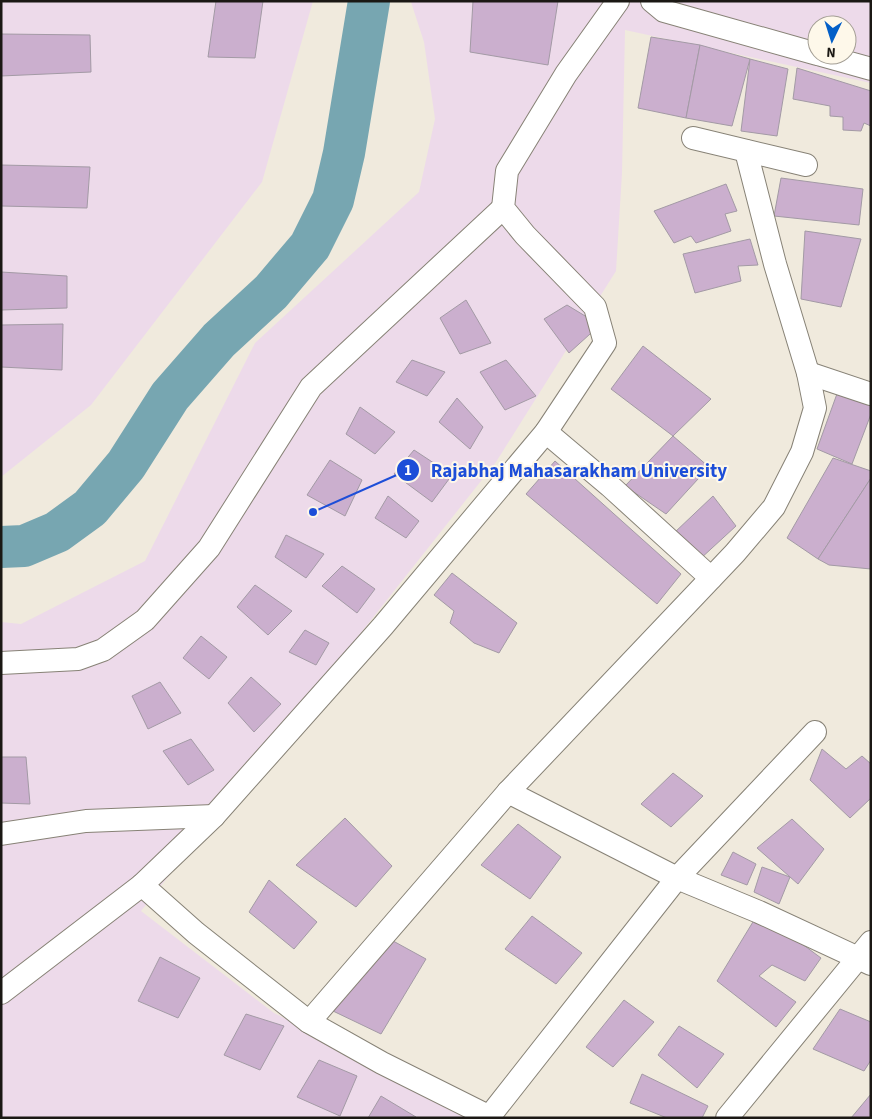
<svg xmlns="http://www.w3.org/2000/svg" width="872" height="1119" viewBox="0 0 872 1119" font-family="'Source Sans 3',sans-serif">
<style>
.education{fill:#eddaea;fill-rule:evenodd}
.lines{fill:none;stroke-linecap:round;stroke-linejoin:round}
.river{stroke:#77a6b1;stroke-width:42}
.building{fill:#cbafce;stroke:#a39aa5}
.minor-casing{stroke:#878276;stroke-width:24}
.minor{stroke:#fff;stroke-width:22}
.leader{fill:none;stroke:#1d4ed8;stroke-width:2}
.callout-dot{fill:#1d4ed8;stroke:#fef8ea;stroke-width:2}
.mark-label{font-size:15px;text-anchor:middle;font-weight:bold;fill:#fff}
.callout-label{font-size:19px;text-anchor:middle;font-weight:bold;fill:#1d4ed8;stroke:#fef8ea;stroke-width:4;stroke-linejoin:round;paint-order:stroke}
</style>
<rect width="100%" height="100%" fill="#f0eadd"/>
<!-- education -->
<g class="education">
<polygon points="1,1 313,1 262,182 91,405 1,477"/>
<path d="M 413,1 L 871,1 L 871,83 L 625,30 L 622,173 L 616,271 L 496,462 L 141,911 L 274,1013 L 485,1118 L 1,1118 L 1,622 L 21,624 L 145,561 L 255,343 L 419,192 L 435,119 L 424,42 L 411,2 ZM 817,25 L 847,25 L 847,55 L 817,55 Z"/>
</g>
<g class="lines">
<!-- river -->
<polyline class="river" points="1,547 24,546 57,532 90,508 126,465 170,396 219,340 271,292 310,246 333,200 344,153 369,1"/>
</g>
<!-- building -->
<g class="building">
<polygon points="216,1 263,1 255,58 208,57"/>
<polygon points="473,1 558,1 548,65 470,52"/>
<polygon points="1,34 90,35 91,72 1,76"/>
<polygon points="651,37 700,45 686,118 638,108"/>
<polygon points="700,45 750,59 732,126 686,118"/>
<polygon points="750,59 788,69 777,136 741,131"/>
<polygon points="797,68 871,91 871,126 864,123 861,131 843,130 843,117 830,116 830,106 793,99"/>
<polygon points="1,165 90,167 87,208 1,206"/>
<polygon points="781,178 863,189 859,225 774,216"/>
<polygon points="726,184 737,211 725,214 731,231 696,243 691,236 674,243 654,211"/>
<polygon points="805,231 861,239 841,307 801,299"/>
<polygon points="750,239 758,265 738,266 741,281 695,293 683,254"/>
<polygon points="1,272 67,276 67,308 1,310"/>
<polygon points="466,300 491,343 460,354 440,318"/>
<polygon points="567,305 600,325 569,353 544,319"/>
<polygon points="63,324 62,370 1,367 1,325"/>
<polygon points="643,346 711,399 673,436 611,389"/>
<polygon points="412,360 445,372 427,396 396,382"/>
<polygon points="506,360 536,396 505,410 480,372"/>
<polygon points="838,391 871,403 871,414 852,464 817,449"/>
<polygon points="457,398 483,427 470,449 439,422"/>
<polygon points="360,407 395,432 375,454 346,434"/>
<polygon points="673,436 709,467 666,514 625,486"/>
<polygon points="414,450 452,475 432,502 394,474"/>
<polygon points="833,458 871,471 871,478 818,559 787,538"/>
<polygon points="330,460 362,480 345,516 307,495"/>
<polygon points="555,461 681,574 657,604 526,494"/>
<polygon points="871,478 871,569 829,565 818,559"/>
<polygon points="388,496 419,521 406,538 375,518"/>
<polygon points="713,496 736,526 699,560 674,533"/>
<polygon points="286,535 324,554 306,578 275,557"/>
<polygon points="342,566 375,589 357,613 322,586"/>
<polygon points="452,573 517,623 499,653 474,643 450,623 454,611 434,595"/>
<polygon points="255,585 292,611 268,635 237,607"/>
<polygon points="305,630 329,643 316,665 289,652"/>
<polygon points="201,636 227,657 209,679 183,658"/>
<polygon points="251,677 281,704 254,732 228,703"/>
<polygon points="160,682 181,713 148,729 132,696"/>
<polygon points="191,739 214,770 188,785 163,751"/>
<polygon points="822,749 846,769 862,756 871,764 871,798 850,818 810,780"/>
<polygon points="1,757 26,757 30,804 1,803"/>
<polygon points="673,773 703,796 671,827 641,804"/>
<polygon points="345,818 392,866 356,907 296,865"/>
<polygon points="792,819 824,849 798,884 757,848"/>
<polygon points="518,824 561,857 530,899 481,865"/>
<polygon points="733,852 756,864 747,885 721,875"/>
<polygon points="762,867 790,877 779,904 754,892"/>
<polygon points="269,880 317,922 294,949 249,912"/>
<polygon points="759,912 821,958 805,981 772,965 759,976 796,1002 776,1027 717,981"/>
<polygon points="532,916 582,953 556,984 505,949"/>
<polygon points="384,936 426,959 381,1034 333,1011"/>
<polygon points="160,957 200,978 178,1018 138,1001"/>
<polygon points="624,1000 654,1022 613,1067 586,1047"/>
<polygon points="840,1009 871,1022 871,1060 864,1071 813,1049"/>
<polygon points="246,1014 284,1026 260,1070 224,1055"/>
<polygon points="679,1026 724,1054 697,1088 658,1055"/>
<polygon points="319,1060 357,1076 340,1116 297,1097"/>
<polygon points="642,1074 708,1106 702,1118 667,1118 630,1103"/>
<polygon points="871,1094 871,1118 851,1118"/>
<polygon points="381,1096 416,1117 368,1118"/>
</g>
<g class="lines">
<defs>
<g id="minor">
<polyline points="652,1 664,11 817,54"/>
<polyline points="821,55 871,69"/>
<polyline points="693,138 806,165"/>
<polyline points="808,373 871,394"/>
<polyline points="546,432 610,486 711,578"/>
<polyline points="1,663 78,659 103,650 145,620 209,548 311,387 503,208"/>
<polyline points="508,792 677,878 759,912 871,964"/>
<polyline points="1,834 86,821 214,816"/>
<polyline points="1,993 142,885"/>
<polyline points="309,1022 508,792 735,553 774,507 802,452 815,408 808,373 775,264 746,151"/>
<polyline points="489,1117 677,878 815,732"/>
<polyline points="492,1118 382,1063 309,1022 196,933 142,885 214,816 383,626 546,432 605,343 595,307 525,235 503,208 507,171 566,74 618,1"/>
<polyline points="727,1118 871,942"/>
</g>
</defs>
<!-- minor casing -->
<use href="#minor" class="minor-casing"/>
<!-- minor -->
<use href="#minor" class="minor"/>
</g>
<!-- callouts -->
<path class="leader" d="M313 512L408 470"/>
<g class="callout-dot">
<circle cx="313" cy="512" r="5"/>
<circle cx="408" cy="470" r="12"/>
</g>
<g class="mark-label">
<text x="408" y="475">1</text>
</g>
<g class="callout-label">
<text x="579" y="477">Rajabhaj Mahasarakham University</text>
</g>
<!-- border -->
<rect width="872" height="1119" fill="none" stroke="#1b1814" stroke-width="5"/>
<!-- north arrow -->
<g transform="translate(832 40) rotate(184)"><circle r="24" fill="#fef8ea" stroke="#a39e94"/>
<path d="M0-4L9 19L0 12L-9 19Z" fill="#035fc8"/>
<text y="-8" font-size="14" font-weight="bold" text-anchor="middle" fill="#1b1814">N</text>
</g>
</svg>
